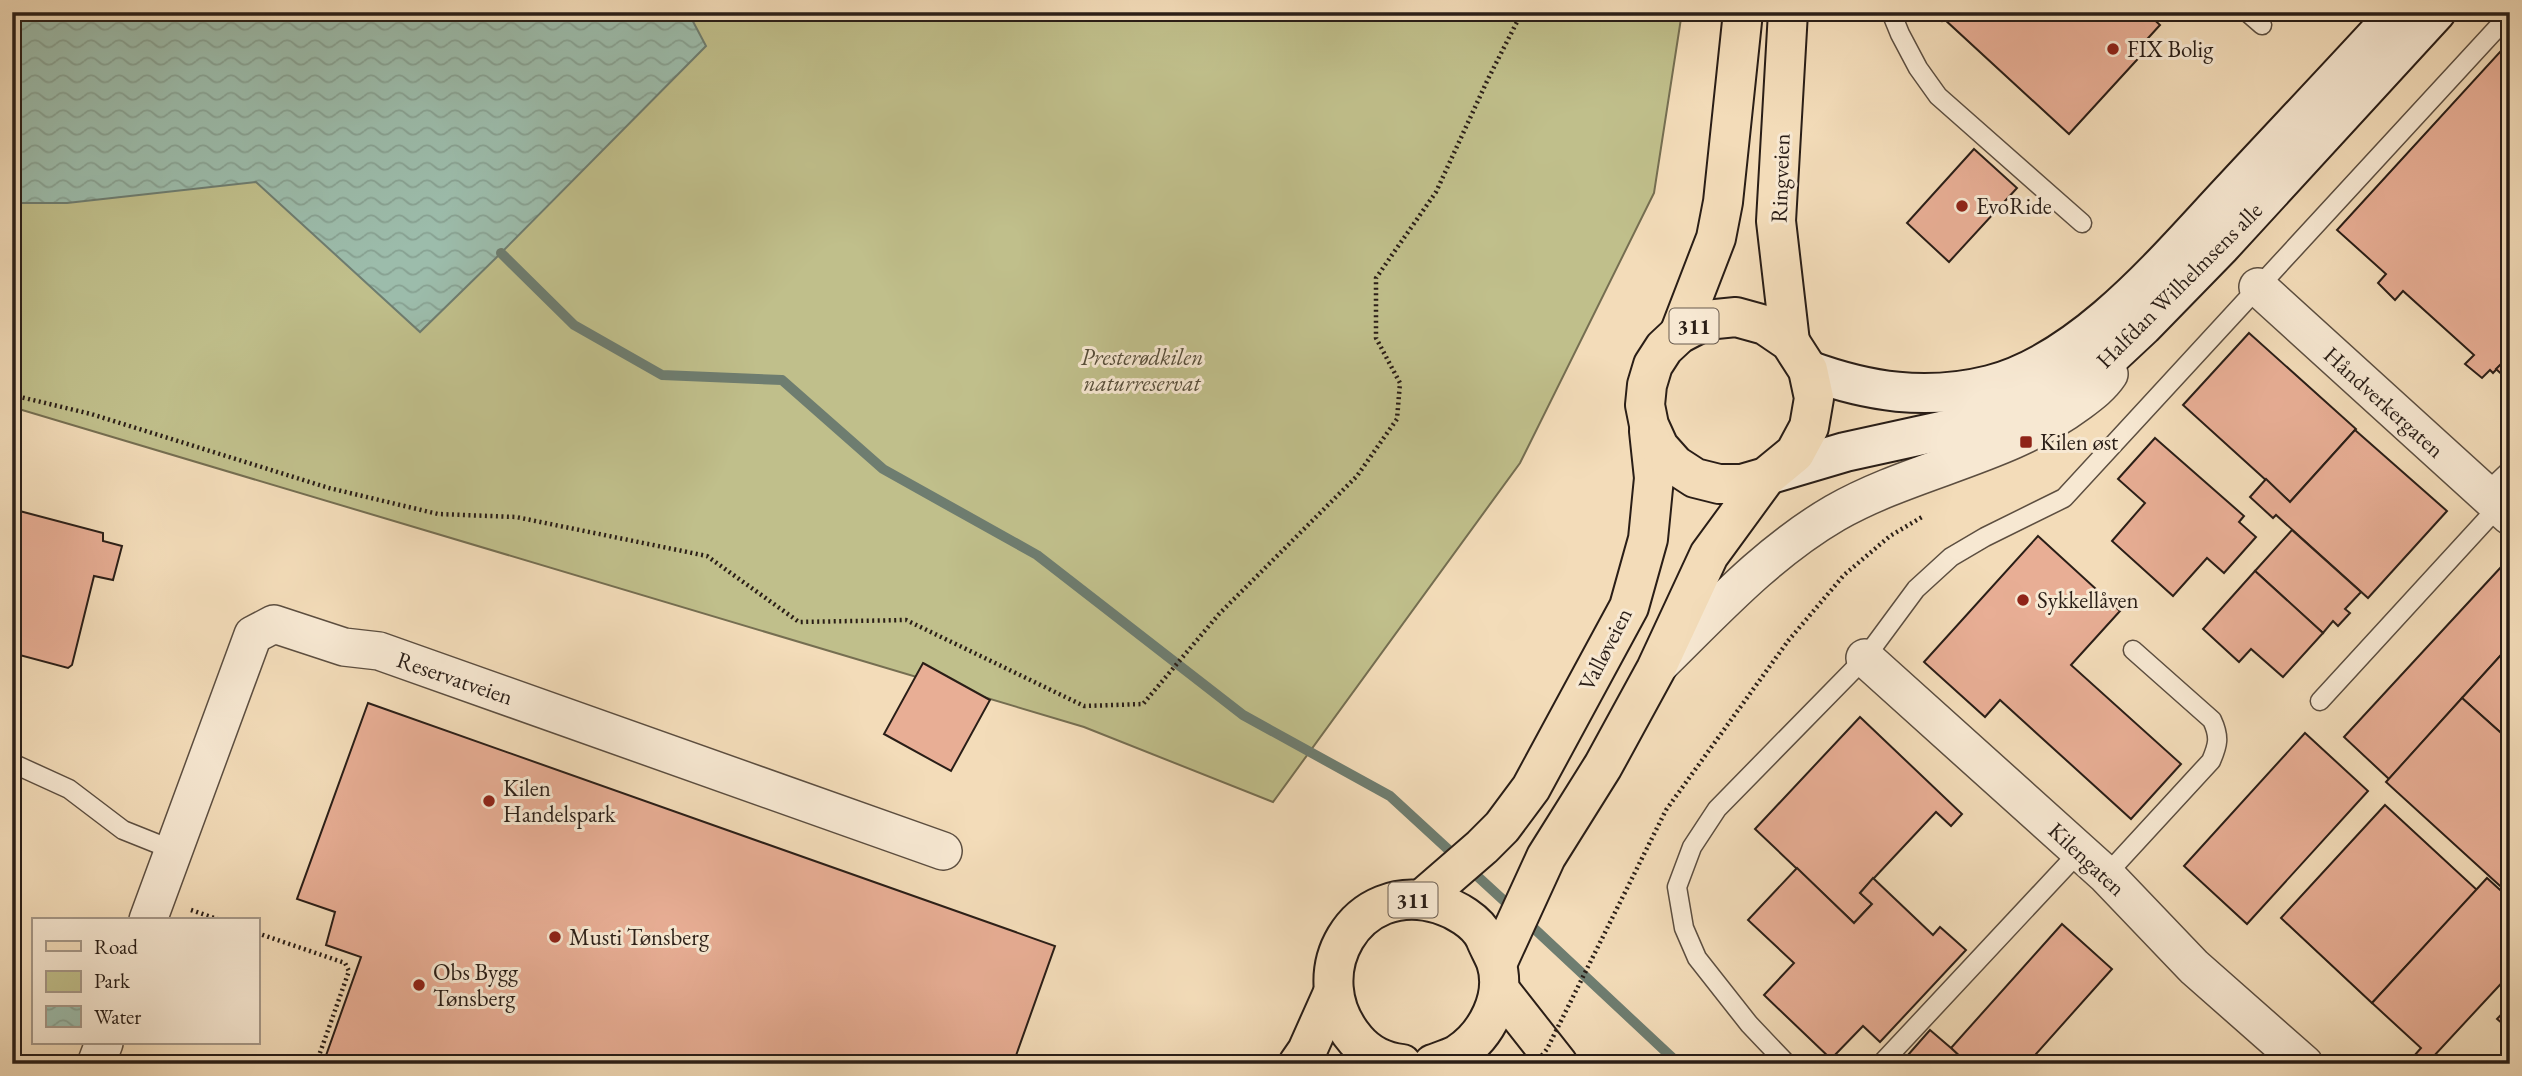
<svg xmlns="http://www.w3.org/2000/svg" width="2522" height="1076" viewBox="0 0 2522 1076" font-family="'EB Garamond',serif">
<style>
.green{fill:#c0bf8b;stroke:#756e51;stroke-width:2}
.water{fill:url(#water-waves);stroke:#6e7d70;stroke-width:2}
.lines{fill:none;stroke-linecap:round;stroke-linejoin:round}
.stream{stroke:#6e7d70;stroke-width:10}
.building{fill:#e8ae95;stroke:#2a1e17;stroke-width:2}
.service-casing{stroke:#5c4e40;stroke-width:21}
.minor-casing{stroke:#5c4e40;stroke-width:40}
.secondary-casing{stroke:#2a1e17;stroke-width:42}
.primary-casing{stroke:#2a1e17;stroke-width:42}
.path{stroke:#2a1e17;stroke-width:4.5;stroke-dasharray:2 3.5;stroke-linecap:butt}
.service{stroke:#f7e8d2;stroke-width:18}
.minor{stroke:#f7e8d2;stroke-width:37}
.secondary{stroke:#f7e8d2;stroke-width:38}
.primary{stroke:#f3dcb9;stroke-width:38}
.path-bridge{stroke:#2a1e17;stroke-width:4.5;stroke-dasharray:2 3.5;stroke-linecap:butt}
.poi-dot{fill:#8f2418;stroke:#f7e8d2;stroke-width:2.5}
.labels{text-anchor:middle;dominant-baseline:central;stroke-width:6;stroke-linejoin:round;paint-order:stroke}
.shield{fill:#f7e8d2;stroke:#685b4f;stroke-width:2}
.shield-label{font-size:21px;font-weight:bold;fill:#2a1e17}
.poi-label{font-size:23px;fill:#2a1e17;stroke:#f7e8d2;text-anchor:start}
.street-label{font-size:23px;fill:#2a1e17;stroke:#f7e8d2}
.park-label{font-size:23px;font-style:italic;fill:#574e3a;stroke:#f7e8d2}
</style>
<defs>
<pattern id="water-waves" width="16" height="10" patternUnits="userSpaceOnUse" patternTransform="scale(1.75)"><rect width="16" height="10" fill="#9cbcab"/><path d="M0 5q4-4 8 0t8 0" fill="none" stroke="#87a192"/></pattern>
</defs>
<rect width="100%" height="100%" fill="#f3dcb9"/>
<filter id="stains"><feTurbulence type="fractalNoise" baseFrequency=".00286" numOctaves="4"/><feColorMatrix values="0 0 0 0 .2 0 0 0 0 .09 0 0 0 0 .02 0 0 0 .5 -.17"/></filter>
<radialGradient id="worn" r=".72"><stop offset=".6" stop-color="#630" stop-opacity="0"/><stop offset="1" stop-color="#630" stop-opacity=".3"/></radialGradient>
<!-- green -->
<polygon class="green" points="12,12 1682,12 1654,193 1520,463 1273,802 1084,727 12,407"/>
<!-- water -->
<polygon class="water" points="12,12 688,12 706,46 501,253 420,332 256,182 67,203 12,203"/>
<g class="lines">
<!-- stream -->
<g class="stream">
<polyline points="501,253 574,325 662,375 782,380 883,469 1037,555 1243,715 1390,796 1513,909"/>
<polyline points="1525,920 1679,1064"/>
</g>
</g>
<!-- building -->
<g class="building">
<polygon points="1933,12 2146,12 2160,25 2140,47 2145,51 2069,134 1944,19 1942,21"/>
<polygon points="2510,41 2510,355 2493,373 2490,370 2482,378 2465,364 2474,355 2403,291 2395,300 2378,283 2386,274 2337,230"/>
<polygon points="1974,149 2017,188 1949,262 1907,223"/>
<polygon points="2249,333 2356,429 2290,502 2183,405"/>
<polygon points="2510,355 2510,382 2496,369"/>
<polygon points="2355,430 2447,511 2368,598 2276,515 2273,518 2250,497 2266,479 2290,502"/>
<polygon points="2155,438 2244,516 2239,522 2256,537 2224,573 2207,558 2173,596 2112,541 2145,503 2118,479"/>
<polygon points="12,509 103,533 103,541 122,546 113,580 94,576 72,665 68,668 12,653"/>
<polygon points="2292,530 2361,592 2345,609 2350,613 2338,626 2333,621 2323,633 2255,571"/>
<polygon points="2038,536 2120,611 2071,665 2181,764 2131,819 2000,700 1985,717 1924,662"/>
<polygon points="2502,566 2510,573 2510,645 2389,779 2344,737"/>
<polygon points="2255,571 2323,633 2283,677 2251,649 2239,662 2203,629"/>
<polygon points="2510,645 2510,741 2462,698"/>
<polygon points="923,663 990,700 951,771 884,734"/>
<polygon points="2462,698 2510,741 2510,895 2386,782"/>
<polygon points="368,703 1055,946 1013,1064 323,1064 361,957 326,945 335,912 297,899"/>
<polygon points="1860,717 1962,814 1951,826 1936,812 1860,893 1872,904 1854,923 1755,829"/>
<polygon points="2305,733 2368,791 2247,924 2184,866"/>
<polygon points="2385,805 2477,890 2372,1003 2281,918"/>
<polygon points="1797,868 1854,923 1872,904 1860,893 1873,878 1933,935 1940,927 1966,950 1880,1042 1863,1026 1831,1059 1764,995 1794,963 1748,920"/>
<polygon points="2487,878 2510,899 2510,974 2432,1058 2438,1064 2407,1064 2421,1048 2372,1003"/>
<polygon points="2062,924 2112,969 2027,1064 1968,1064 1951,1048"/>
<polygon points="2510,1005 2510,1030 2497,1019"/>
<polygon points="1930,1030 1951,1048 1968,1064 1900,1064"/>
</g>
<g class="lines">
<defs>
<g id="service">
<polyline points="1891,12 1900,34 1918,68 1938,96 2082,223"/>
<polyline points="2247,12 2262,25"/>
<polyline points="2485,494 2510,470"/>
<polyline points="2320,701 2499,506"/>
<polyline points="12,763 69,789 123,830 173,850"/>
<path d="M 2106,875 L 2211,761 C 2218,745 2220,737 2212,720 L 2133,650"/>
<polyline points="1787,1064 1749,1024 1697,958 1684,928 1677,887 1692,847 1717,809 1865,658 1916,589 1951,557 1985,537 2064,498 2510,14"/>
<polyline points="1881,1064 2080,851"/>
</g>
<g id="minor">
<polyline points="2258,287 2510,516"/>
<polyline points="1865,658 2106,875 2194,967 2304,1064"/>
<path d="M 1661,663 C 1716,609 1768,552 1835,513 C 1912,469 2007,456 2078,403 C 2090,394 2101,386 2109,374"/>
<polyline points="148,920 253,635 274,624 344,647 379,651 943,851"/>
<polyline points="96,1064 104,1043"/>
</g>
<g id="secondary">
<path d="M 1808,370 C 1868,392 1926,401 1990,385 C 2086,360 2169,257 2235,187 C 2289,129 2344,71 2398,12"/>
<polyline points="1774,473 1845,452 2000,418 2050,398 2097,369 2143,326 2221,246 2436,12"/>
</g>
<g id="primary">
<polyline points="1788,12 1776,221 1790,342"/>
<polyline points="1679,334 1716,238 1723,202 1743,12"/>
<polyline points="1422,899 1482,847 1502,827 1531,788 1629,607 1648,539 1654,478 1649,431"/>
<polyline points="1497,964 1546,857 1603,766 1656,669 1709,555 1766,477 1795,453 1809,427 1814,398 1808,370 1790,342 1765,325 1736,317 1706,320 1679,334 1664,348 1653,365 1647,385 1645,405 1649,425 1659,447 1675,465 1695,478 1719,484 1742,484 1766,477"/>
<polyline points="1499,989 1558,1064"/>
<polyline points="1298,1064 1307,1051 1332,995"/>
<path d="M 1402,1064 C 1384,1062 1367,1053 1356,1040 C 1300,975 1356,878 1439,904 C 1455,909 1477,921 1485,938 C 1488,946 1493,954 1496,962 C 1507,996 1487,1035 1458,1054 C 1451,1058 1441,1061 1433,1064"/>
</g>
</defs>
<!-- service casing -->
<use href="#service" class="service-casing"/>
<!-- minor casing -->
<use href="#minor" class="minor-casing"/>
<!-- secondary casing -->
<use href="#secondary" class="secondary-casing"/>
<!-- primary casing -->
<use href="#primary" class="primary-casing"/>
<!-- path -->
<g class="path">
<polyline points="12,350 15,351 12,355"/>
<polyline points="12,395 91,414 329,488 438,514 516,517 707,556 799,622 906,620 1084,706 1143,704 1219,614 1357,476 1397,419 1400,383 1376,338 1376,278 1436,192 1488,79 1522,12"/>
<polyline points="1788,641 1844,575 1890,536 1922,517"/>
<polyline points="191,910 220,920"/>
<polyline points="257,933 345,963 349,971 316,1064"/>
</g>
<!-- service -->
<use href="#service" class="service"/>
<!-- minor -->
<use href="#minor" class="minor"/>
<!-- secondary -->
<use href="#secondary" class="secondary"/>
<!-- primary -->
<use href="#primary" class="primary"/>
<!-- path-bridge -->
<polyline class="path-bridge" points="1535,1064 1547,1049 1666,810 1788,641"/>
</g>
<!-- markers -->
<g class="poi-dot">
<circle cx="2113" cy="49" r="7"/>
<circle cx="1962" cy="206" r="7"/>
<rect x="2019" y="435" width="14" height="14" rx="3.5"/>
<circle cx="2023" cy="600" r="7"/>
<circle cx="489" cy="801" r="7"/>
<circle cx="555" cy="937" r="7"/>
<circle cx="419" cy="985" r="7"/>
</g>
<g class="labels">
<!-- shield labels -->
<g class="shield">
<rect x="1669.5" y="308.5" width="49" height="35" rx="5"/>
<rect x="1388.5" y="882.5" width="49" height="35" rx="5"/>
</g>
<g class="shield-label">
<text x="1694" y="326">311</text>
<text x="1413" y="900">311</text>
</g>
<!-- poi labels -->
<g class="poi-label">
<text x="2127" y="49">FIX Bolig</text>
<text x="1976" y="206">EvoRide</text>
<text x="2040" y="442">Kilen øst</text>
<text x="2037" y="600">Sykkellåven</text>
<text x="503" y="788">Kilen<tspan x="503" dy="26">Handelspark</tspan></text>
<text x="569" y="937">Musti Tønsberg</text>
<text x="433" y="972">Obs Bygg<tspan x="433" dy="26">Tønsberg</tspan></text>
</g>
<!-- street labels -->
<g class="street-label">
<text transform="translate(1780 178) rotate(-88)">Ringveien</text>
<text transform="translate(2179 285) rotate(-45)">Halfdan Wilhelmsens alle</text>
<text transform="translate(2384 402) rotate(42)">Håndverkergaten</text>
<text transform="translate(1605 649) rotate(-63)">Valløveien</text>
<text transform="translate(455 678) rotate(19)">Reservatveien</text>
<text transform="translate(2087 859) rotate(43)">Kilengaten</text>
</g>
<!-- park labels -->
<g class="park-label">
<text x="1142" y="357">Presterødkilen<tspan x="1142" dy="26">naturreservat</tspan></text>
</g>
</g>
<!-- margin -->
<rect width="2522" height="1076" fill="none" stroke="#f3dcb9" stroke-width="42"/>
<rect x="14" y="14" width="2494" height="1048" fill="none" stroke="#2a1e17" stroke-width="3.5"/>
<rect x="21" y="21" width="2480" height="1034" fill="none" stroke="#2a1e17" stroke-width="2"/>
<!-- legend -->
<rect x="32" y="918" width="228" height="126" fill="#f7e8d2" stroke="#a59787" stroke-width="2"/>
<rect x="46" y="941" width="35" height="10" fill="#f3dcb9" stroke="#a59787" stroke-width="2"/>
<text x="94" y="954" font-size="21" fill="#2a1e17">Road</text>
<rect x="46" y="971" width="35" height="21" fill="#c0bf8b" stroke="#a59787" stroke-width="2"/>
<text x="94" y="988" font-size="21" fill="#2a1e17">Park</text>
<rect x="46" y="1006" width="35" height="21" fill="url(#water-waves)" stroke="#a59787" stroke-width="2"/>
<text x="94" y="1024" font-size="21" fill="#2a1e17">Water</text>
<rect width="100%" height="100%" filter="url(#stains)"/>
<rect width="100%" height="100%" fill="url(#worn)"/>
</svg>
